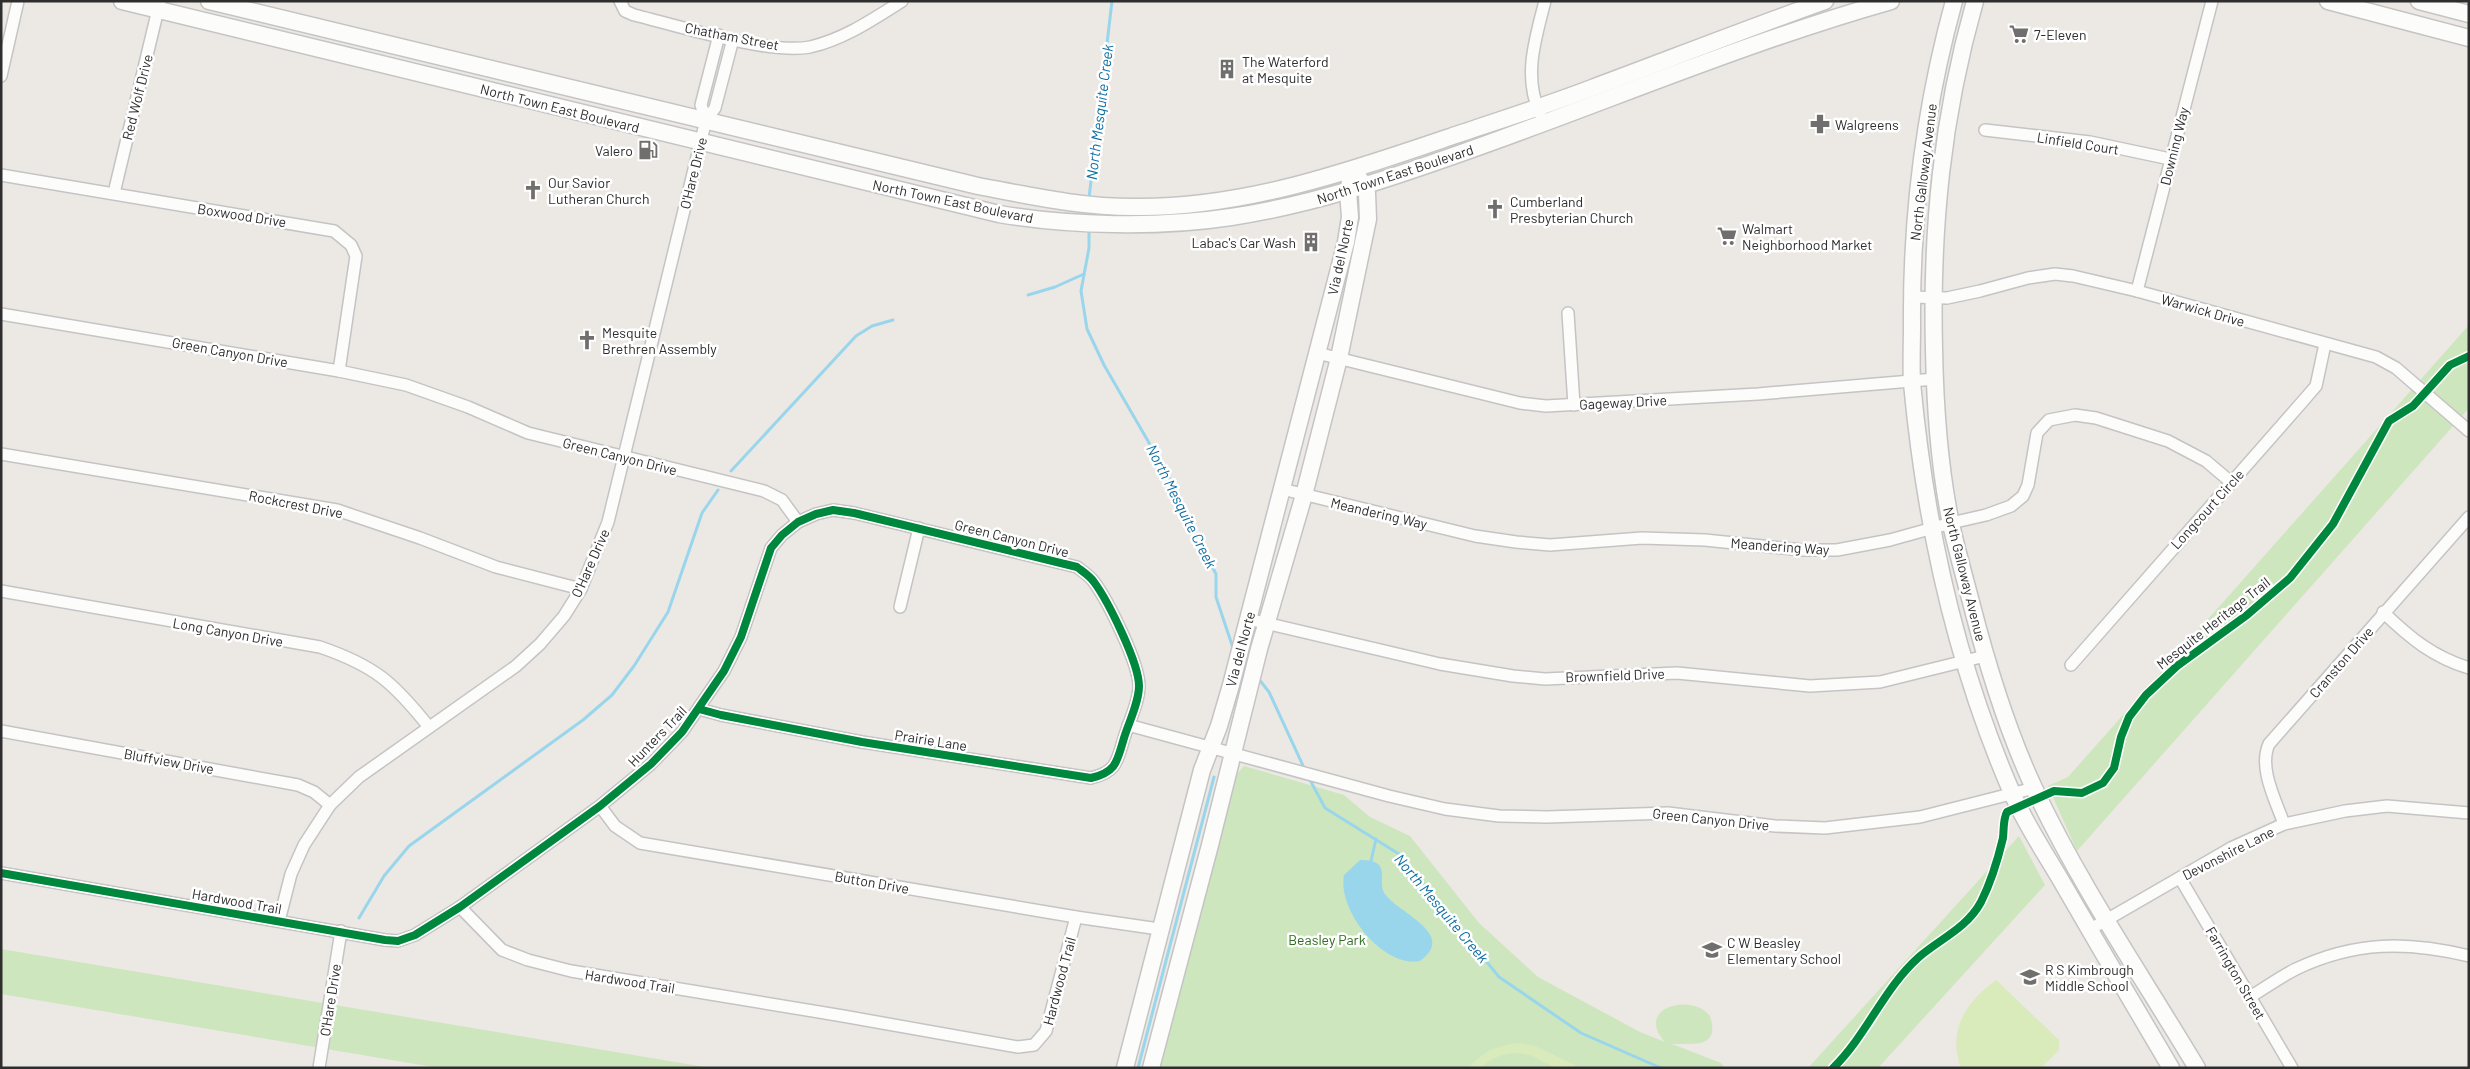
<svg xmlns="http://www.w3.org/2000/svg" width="2470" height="1069" viewBox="0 0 2470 1069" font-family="Barlow,sans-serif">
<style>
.green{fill:#cee6be}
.pitch{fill:#d9eabb}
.water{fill:#99d6ec}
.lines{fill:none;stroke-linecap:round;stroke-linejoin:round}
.stream{stroke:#99d6ec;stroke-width:3}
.street-casing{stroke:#c5c4c5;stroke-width:14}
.secondary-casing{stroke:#c5c4c5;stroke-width:19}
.street{stroke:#fcfcfb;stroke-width:11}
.secondary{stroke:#fcfcfb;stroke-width:16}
.cycleway-casing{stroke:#fff;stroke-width:11}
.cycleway{stroke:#00873e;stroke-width:8}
.labels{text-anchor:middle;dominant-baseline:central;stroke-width:5;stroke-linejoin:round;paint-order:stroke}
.poi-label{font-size:14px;fill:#2e2e2e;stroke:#fff;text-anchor:start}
.street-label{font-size:14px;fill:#2e2e2e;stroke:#fff}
.park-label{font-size:14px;fill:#2c6e1b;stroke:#fff}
.water-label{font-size:15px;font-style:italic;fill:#0d6fa3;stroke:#fff}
</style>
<rect width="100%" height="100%" fill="#ece8e4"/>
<!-- green -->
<g class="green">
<polygon points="2469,325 2469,408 2077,851 2048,786 2068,777"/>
<path d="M 1244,766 L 1344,795 L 1370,817 L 1410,836 L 1479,923 L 1538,977 L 1640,1032 L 1665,1042 C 1634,1008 1691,992 1710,1016 C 1721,1050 1691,1043 1672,1044 L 1721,1063 L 1725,1068 L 1160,1068 L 1236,775 Z"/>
<polygon points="2019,836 2045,885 1878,1068 1808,1068"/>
<polygon points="1,949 711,1068 439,1068 1,994"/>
</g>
<!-- pitch -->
<g class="pitch">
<path d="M 1996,980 L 2059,1040 L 2059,1050 L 2041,1068 L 1961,1068 C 1947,1030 1966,1002 1996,980 Z"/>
<path d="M 1518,1043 L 1535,1046 L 1581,1068 C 1574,1068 1564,1069 1557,1068 C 1549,1066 1540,1059 1532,1056 C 1515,1050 1493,1054 1482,1068 L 1469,1068 C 1482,1051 1497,1046 1518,1043 Z"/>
</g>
<!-- water -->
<path class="water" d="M 1360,860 C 1394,860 1376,880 1385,894 C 1398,913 1458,934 1420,961 C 1383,968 1337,910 1344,875 Z"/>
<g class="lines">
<!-- stream -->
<g class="stream">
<polyline points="1089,198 1112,1"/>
<polyline points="1089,229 1089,248 1081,291 1087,329 1104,365 1174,486 1177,499 1216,574 1216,597 1234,651"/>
<polyline points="1028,295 1055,287 1084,274"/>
<polyline points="731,471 856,336 872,326 893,320"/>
<polyline points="1258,678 1269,692 1305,770"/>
<polyline points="1309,778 1325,808 1399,854 1499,977 1581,1033 1661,1068"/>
<polyline points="1371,861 1376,839"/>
<polyline points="359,918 384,876 409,846 583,720 612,695 634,666 668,612 702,513 718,490"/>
<polyline points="1138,1068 1214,777"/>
</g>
<defs>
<g id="street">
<path d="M 620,1 L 625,11 L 634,15 C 676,25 769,55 810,47 C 844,39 872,20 902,1"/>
<polyline points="1,76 18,1"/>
<path d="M 1540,114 C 1523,76 1535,40 1545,1"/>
<polyline points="706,120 701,105 719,35"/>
<polyline points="1985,130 2090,142 2170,159"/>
<polyline points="1,175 334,231 351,245 356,256 339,371"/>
<polyline points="114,193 160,1"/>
<polyline points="2137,291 2212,1"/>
<polyline points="1911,297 1947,298 1980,291 2028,278 2055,274 2073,276 2137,291 2376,357 2396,368 2469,431"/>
<polyline points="1568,313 1574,405"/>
<polyline points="1,314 339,371 406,385 468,407 528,433 764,491 782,500 798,522"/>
<polyline points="1317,353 1520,403 1546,406 1758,394 1935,379"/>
<polyline points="1,454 337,510 420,538 496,567 581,589"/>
<polyline points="1282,489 1475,536 1516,542 1550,545 1642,538 1705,540 1802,550 1837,550 1890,540 1951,523 1986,515 2011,506 2023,496 2028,485 2037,433 2049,420 2075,415 2096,418 2168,441 2206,461 2232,483"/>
<path d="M 1,591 L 320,647 C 375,666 393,682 429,727"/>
<polyline points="900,607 919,528"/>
<path d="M 2383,612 C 2410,638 2433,657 2469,668"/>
<polyline points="1248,619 1440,664 1513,676 1545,679 1677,673 1810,686 1880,682 1985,656"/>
<polyline points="2071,665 2303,401 2316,386 2325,344"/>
<polyline points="1128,725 1389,796 1445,809 1499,816 1547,817 1668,813 1775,826 1825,828 1920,817 2034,788"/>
<polyline points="1,731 298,785 314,792 330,805"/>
<polyline points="600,806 615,826 640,843 1076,917 1159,929"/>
<path d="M 2284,824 C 2276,801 2258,768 2269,744 L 2469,517"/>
<path d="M 1,873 L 385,940 L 398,941 L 415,935 L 460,907 L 600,806 L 651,764 L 682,732 L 724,671 L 741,637 L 771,548 L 782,535 L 798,522 L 816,514 L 833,510 L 854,513 L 1077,567 C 1082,571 1090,576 1094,582 C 1108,601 1139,663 1139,686 C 1139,702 1129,722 1124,738 C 1117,761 1117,772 1091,778 L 862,742 L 721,715 L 699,709"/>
<polyline points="2180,878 2292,1068"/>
<polyline points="460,907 502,950 528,960 571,971 843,1016 1018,1047 1034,1045 1046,1031 1076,917"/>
<polyline points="279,921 291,874 304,845 330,805 359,777 516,666 540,644 564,616 581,589 608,522 706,120 715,108 733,39"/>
<polyline points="2089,930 2231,848 2284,824 2345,811 2387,806 2469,813"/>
<path d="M 2250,997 C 2265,988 2280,977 2296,969 C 2355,941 2407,941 2469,956"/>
<polyline points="319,1068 341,931"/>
</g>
<g id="secondary">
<path d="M 122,1 L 999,214 C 1070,226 1159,228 1231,217 C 1311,205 1388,179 1464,152 C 1606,102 1746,42 1891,1"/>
<path d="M 209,1 L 978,186 C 1031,196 1085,208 1140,207 C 1247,207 1350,171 1450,137 C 1497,121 1545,106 1592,88 C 1670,59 1746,29 1825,1"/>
<path d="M 1954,1 C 1925,106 1911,217 1912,326 C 1912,345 1911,364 1912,383 C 1925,523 1956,664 2012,793 C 2025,823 2043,850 2059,877 C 2096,941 2133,1004 2171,1068"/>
<path d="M 1975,1 C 1942,117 1931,228 1934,349 C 1935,407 1939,466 1951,524 C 1957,551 1965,579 1972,606 C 1988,668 2007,730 2034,788 C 2080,886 2142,976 2197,1068"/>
<polyline points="2328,1 2469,38"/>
<polyline points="2419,1 2469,14"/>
<polyline points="1125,1068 1202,770 1219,726 1231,685 1346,242 1350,217 1348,191 1350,182"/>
<polyline points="1151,1068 1210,845 1259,649 1304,495 1339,358 1368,219 1367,193 1360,179"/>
</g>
</defs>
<!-- street casing -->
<use href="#street" class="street-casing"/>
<!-- secondary casing -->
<use href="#secondary" class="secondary-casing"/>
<!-- street -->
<use href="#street" class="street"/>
<!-- secondary -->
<use href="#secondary" class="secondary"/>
<defs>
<g id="cycleway">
<path d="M 1,873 L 385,940 L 398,941 L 415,935 L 460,907 L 600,806 L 651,764 L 682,732 L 724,671 L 741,637 L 771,548 L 782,535 L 798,522 L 816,514 L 833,510 L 854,513 L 1077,567 C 1082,571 1090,576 1094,582 C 1108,601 1139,663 1139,686 C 1139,702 1129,722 1124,738 C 1117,761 1117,772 1091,778 L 862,742 L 721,715 L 699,709"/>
<path d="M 1833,1068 C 1867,1035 1883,989 1919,957 C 1940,939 1967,928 1981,902 C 1991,882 1998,859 2003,838 C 2004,829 2003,819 2007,812 L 2054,791 L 2082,793 L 2103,783 L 2114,768 L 2121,737 L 2129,717 L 2146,695 L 2177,666 L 2247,615 L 2290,578 L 2333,524 L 2389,421 L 2413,406 L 2450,365 L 2469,356"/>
</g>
</defs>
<!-- cycleway casing -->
<use href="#cycleway" class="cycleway-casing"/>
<!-- cycleway -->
<use href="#cycleway" class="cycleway"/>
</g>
<!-- icons -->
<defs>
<symbol id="supermarket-bare" viewBox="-9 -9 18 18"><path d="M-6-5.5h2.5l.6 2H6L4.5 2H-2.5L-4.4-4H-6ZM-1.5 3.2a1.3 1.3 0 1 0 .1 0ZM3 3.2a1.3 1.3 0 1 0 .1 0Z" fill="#706f6e" stroke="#fff" stroke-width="2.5" paint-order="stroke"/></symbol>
<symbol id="building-bare" viewBox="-9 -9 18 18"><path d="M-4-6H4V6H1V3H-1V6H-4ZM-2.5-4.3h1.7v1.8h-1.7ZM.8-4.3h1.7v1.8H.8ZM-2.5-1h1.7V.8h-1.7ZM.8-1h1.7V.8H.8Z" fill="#706f6e" stroke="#fff" stroke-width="2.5" paint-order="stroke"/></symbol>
<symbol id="pharmacy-bare" viewBox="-9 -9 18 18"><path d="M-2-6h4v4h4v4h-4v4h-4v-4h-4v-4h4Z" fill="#706f6e" stroke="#fff" stroke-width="2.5" paint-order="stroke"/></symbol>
<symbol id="fuel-bare" viewBox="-9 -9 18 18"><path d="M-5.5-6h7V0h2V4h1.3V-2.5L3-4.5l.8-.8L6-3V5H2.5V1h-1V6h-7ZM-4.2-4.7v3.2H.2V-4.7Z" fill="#706f6e" stroke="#fff" stroke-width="2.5" paint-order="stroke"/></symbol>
<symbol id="church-bare" viewBox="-9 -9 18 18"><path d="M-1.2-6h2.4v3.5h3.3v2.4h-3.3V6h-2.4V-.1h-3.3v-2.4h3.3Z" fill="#706f6e" stroke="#fff" stroke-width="2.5" paint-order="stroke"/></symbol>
<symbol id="school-bare" viewBox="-9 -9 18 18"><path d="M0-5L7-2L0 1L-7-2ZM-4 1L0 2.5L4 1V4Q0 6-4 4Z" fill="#706f6e" stroke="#fff" stroke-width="2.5" paint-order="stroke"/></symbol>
</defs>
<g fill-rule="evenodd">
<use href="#supermarket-bare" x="2005" y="20" width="28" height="28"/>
<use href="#building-bare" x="1213" y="55" width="28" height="28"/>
<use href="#pharmacy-bare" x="1806" y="110" width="28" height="28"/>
<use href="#fuel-bare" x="634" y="136" width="28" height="28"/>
<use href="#church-bare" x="519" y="176" width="28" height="28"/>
<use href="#church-bare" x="1481" y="195" width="28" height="28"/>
<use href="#supermarket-bare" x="1713" y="222" width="28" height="28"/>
<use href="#building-bare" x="1297" y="228" width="28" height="28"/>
<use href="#church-bare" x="573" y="326" width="28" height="28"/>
<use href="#school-bare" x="1698" y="936" width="28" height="28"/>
<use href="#school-bare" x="2016" y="963" width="28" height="28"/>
</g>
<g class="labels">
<!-- poi labels -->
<g class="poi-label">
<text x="2034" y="34">7-Eleven</text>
<text x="1242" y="61">The Waterford<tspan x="1242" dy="16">at Mesquite</tspan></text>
<text x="1835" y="124">Walgreens</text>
<text x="633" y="150" text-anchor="end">Valero</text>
<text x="548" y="182">Our Savior<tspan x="548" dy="16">Lutheran Church</tspan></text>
<text x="1510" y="201">Cumberland<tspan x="1510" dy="16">Presbyterian Church</tspan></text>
<text x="1742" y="228">Walmart<tspan x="1742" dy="16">Neighborhood Market</tspan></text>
<text x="1296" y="242" text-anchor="end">Labac's Car Wash</text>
<text x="602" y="332">Mesquite<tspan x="602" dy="16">Brethren Assembly</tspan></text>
<text x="1727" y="942">C W Beasley<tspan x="1727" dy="16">Elementary School</tspan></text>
<text x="2045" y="969">R S Kimbrough<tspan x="2045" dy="16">Middle School</tspan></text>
</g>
<!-- street labels -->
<g class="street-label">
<text transform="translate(732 36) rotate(11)">Chatham Street</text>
<text transform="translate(137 97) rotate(-76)">Red Wolf Drive</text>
<text transform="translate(560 108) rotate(14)">North Town East Boulevard</text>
<text transform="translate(2078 143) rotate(9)">Linfield Court</text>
<text transform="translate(2174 146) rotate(-76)">Downing Way</text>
<text transform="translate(1923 172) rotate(-83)">North Galloway Avenue</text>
<text transform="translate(693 173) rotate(-76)">O'Hare Drive</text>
<text transform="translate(1395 174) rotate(-18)">North Town East Boulevard</text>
<text transform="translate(953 201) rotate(12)">North Town East Boulevard</text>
<text transform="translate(242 215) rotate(9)">Boxwood Drive</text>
<text transform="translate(1340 257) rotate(-78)">Via del Norte</text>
<text transform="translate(2203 310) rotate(16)">Warwick Drive</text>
<text transform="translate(230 352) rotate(10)">Green Canyon Drive</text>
<text transform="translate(1623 402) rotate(-3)">Gageway Drive</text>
<text transform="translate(620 456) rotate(14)">Green Canyon Drive</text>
<text transform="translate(296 504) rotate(11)">Rockcrest Drive</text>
<text transform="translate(2207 509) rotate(-48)">Longcourt Circle</text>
<text transform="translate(1379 513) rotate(13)">Meandering Way</text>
<text transform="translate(1012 538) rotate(14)">Green Canyon Drive</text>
<text transform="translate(1780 546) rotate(4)">Meandering Way</text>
<text transform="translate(590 563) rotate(-66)">O'Hare Drive</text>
<text transform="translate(1965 574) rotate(76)">North Galloway Avenue</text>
<text transform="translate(2213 623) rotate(-38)">Mesquite Heritage Trail</text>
<text transform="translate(228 632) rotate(10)">Long Canyon Drive</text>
<text transform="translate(1240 649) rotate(-75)">Via del Norte</text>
<text transform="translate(2341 662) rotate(-49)">Cranston Drive</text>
<text transform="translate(1615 675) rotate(-2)">Brownfield Drive</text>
<text transform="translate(657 736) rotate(-46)">Hunters Trail</text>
<text transform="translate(931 740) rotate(9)">Prairie Lane</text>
<text transform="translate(169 761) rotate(10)">Bluffview Drive</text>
<text transform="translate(1711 819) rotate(6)">Green Canyon Drive</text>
<text transform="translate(2228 853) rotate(-27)">Devonshire Lane</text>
<text transform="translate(872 882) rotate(10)">Button Drive</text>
<text transform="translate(237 901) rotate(10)">Hardwood Trail</text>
<text transform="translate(2236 973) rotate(60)">Farrington Street</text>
<text transform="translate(630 981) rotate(9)">Hardwood Trail</text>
<text transform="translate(1059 981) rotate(-75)">Hardwood Trail</text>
<text transform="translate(330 1000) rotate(-81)">O'Hare Drive</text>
</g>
<!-- park labels -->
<g class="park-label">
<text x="1327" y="939">Beasley Park</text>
</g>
<!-- water labels -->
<g class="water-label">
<text transform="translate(1099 112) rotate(-83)">North Mesquite Creek</text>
<text transform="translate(1182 506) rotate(63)">North Mesquite Creek</text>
<text transform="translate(1442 908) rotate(50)">North Mesquite Creek</text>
</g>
</g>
<!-- border -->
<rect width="2470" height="1069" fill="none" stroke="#2e2e2e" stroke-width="5"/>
</svg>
